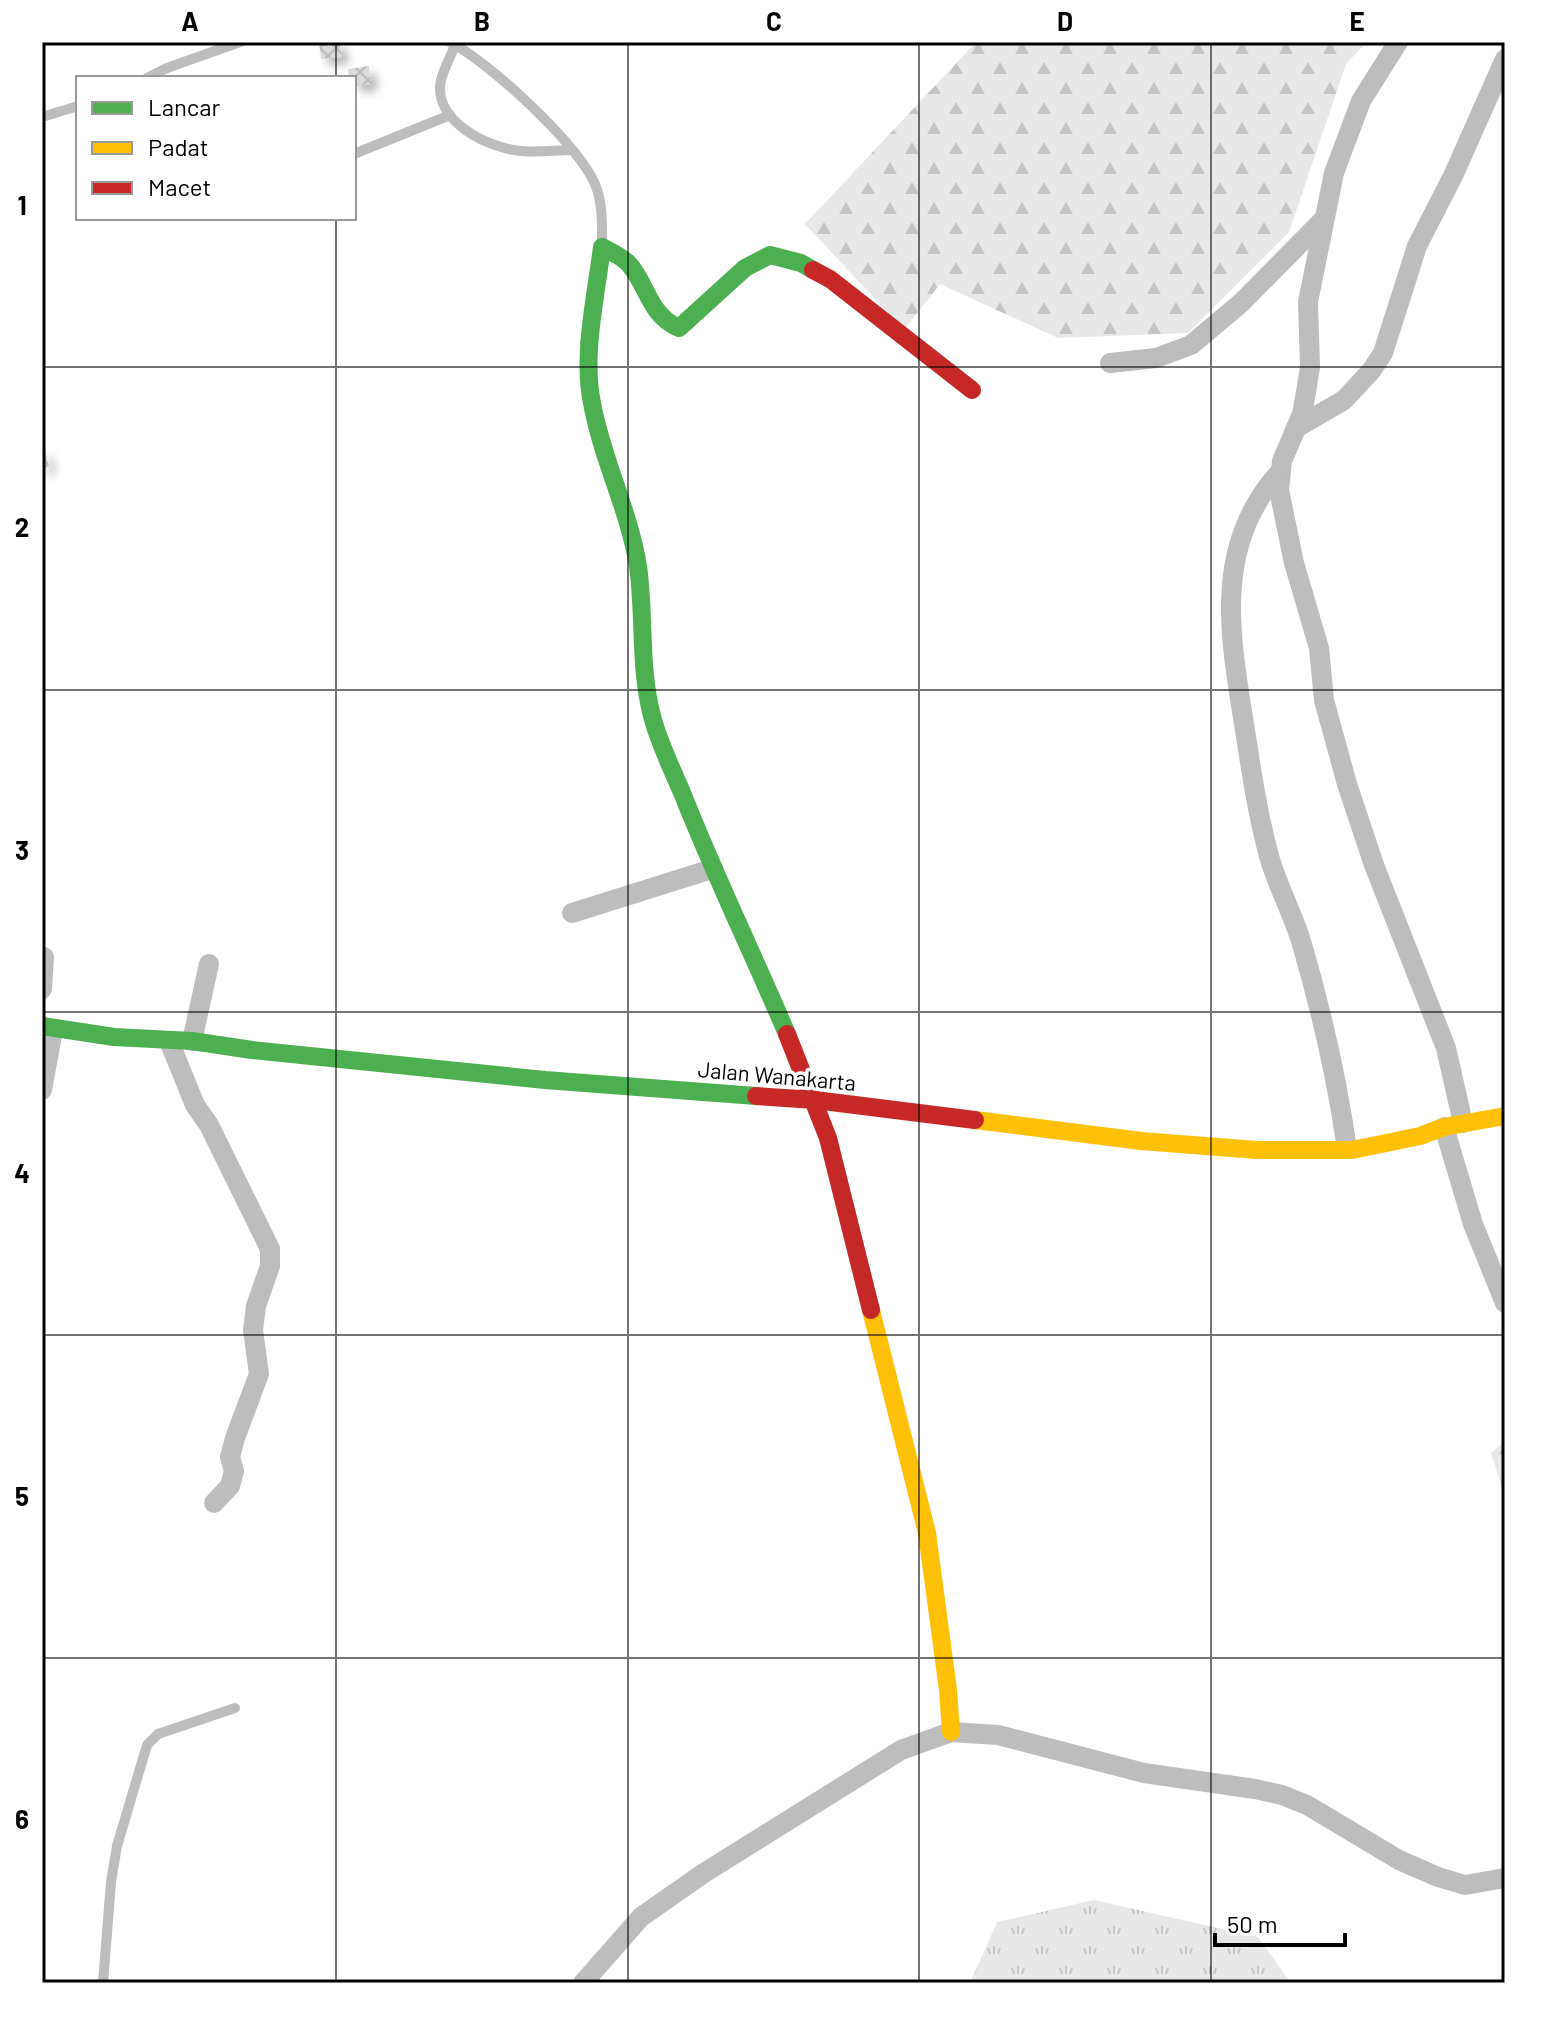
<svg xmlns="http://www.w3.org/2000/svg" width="1547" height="2025" viewBox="0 0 1547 2025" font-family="Barlow,sans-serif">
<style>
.grass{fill:url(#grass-tufts)}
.forest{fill:url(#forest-firs)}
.building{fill:url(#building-cross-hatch);filter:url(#shadow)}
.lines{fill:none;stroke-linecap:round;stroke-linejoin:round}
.lane{stroke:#bdbdbd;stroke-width:10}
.street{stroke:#bdbdbd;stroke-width:20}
.fast{stroke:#4caf50;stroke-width:18}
.slow{stroke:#ffc107;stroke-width:18}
.jam{stroke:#c62828;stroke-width:18}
.grid{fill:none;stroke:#000;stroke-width:2;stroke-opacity:0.55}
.labels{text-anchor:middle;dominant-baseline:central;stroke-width:7;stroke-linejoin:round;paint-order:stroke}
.street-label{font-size:22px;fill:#000;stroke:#fff}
.neatline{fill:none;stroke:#000;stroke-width:3}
.grid-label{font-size:26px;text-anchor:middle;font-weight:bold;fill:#000}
</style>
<defs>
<pattern id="grass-tufts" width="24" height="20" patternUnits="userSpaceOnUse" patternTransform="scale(2)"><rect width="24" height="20" fill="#e8e8e8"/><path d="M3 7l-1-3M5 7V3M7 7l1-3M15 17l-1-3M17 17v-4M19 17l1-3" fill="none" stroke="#c5c5c5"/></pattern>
<pattern id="forest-firs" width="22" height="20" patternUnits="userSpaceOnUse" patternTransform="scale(2)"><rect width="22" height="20" fill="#e8e8e8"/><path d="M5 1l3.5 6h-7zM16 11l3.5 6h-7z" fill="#c5c5c5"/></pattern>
<pattern id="building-cross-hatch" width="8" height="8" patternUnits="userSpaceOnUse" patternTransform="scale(2)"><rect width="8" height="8" fill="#dbdbdb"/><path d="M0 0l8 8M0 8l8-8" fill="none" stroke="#bababa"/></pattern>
<filter id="shadow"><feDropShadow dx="7" dy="7" stdDeviation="4" flood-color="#0004"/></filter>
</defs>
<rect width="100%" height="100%" fill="#fff"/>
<!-- grass -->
<polygon class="grass" points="1094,1900 1258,1937 1291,1983 970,1983 997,1922"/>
<!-- forest -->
<g class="forest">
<polygon points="976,42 1367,42 1346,64 1289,232 1188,333 1058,338 940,284 904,330 805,224"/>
<polygon points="1505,1441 1505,1497 1491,1453"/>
</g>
<!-- building -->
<g class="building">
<polygon points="319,42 340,42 342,57 321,59"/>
<polygon points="369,66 371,84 354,86 354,78 349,78 348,69"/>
<polygon points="45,448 49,467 42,469 42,449"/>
</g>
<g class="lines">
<!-- lane -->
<g class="lane">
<path d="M 450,42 C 489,62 578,144 595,184 C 603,203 602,225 602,245"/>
<path d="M 455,45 C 451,56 444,68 441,80 C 432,121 489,149 522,151 C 538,153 556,150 572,150"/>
<polyline points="147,78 167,68 240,42"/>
<polyline points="42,117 78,106"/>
<polyline points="354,154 450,115"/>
<polyline points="103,1983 111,1882 117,1846 147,1745 158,1734 235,1708"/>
</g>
<!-- street -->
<g class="street">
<polyline points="1398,42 1361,101 1334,173 1308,302 1310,367 1306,392 1302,414 1282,461 1279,490 1294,563 1319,648 1324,700 1347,784 1374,865 1446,1048 1463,1123"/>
<polyline points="1110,363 1156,358 1191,345 1241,303 1324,219"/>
<polyline points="1296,428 1344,400 1371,371 1383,353 1417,246 1453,176 1505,59"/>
<path d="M 1278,474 C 1213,547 1230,636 1244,724 C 1251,768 1257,812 1269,856 C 1277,885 1292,912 1301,941 C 1321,1009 1337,1079 1347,1149"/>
<polyline points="572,913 712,869"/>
<polyline points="42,989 44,957"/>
<polyline points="169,1041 195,1105 209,1125 270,1249 270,1266 256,1306 253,1330 259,1374 235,1438 230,1457 234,1471 230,1486 214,1503"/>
<polyline points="192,1041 209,964"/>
<polyline points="42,1090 53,1030"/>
<polyline points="1444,1127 1473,1224 1505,1303"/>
<polyline points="583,1983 641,1917 704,1873 901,1750 951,1732 998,1735 1144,1773 1255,1789 1282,1795 1307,1805 1399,1860 1438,1877 1465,1885 1505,1878"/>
</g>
<!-- fast -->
<g class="fast">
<polyline points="42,1026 114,1037 192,1041 252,1050 545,1080 756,1096"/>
<path d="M 787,1034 C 753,954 715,876 683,795 C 672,769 659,743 652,716 C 639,666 645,616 638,566 C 629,510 602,459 592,403 C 582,355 596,296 602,247 C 612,252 621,256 629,264 C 648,286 649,315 679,328 L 745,268 L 770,255 L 801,263 L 813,270"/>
</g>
<!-- slow -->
<g class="slow">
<polyline points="975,1120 1141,1141 1257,1150 1352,1150 1420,1136 1444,1127 1505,1116"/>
<polyline points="871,1310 927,1533 948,1690 951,1732"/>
</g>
<!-- jam -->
<g class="jam">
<polyline points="813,270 830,279 972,390"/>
<polyline points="787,1034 828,1138 871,1310"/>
<polyline points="756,1096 815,1100 975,1120"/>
</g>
</g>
<!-- grid -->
<path class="grid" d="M 336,42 L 336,78M 628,42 L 628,1983M 919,42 L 919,1983M 1211,42 L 1211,1983M 336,218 L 336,1983M 42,367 L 1505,367M 42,690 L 1505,690M 42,1012 L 1505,1012M 42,1335 L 1505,1335M 42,1658 L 1505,1658"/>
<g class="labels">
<!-- street labels -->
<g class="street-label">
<text transform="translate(777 1075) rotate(5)">Jalan Wanakarta</text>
</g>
</g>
<!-- border -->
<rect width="1547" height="2025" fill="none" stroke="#ffffff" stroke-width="88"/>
<!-- legend -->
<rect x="76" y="76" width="280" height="144" fill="#ffffff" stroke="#999999" stroke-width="2"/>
<rect x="92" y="102" width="40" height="12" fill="#4caf50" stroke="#999999" stroke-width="2"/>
<text x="148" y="116" font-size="24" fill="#000000">Lancar</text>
<rect x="92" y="142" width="40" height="12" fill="#ffc107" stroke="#999999" stroke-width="2"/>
<text x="148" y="156" font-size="24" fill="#000000">Padat</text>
<rect x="92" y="182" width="40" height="12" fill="#c62828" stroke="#999999" stroke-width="2"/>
<text x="148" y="196" font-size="24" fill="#000000">Macet</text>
<!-- scale -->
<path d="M1215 1933v12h130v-12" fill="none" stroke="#000000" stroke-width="4"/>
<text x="1227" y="1933" font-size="24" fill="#000000" stroke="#ffffff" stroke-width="6" paint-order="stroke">50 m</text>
<rect x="44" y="44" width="1459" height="1937" class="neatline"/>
<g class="grid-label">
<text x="190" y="31">A</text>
<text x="482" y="31">B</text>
<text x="774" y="31">C</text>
<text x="1065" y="31">D</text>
<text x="1357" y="31">E</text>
<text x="22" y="215">1</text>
<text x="22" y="537">2</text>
<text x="22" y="860">3</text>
<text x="22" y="1183">4</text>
<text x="22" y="1506">5</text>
<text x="22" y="1829">6</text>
</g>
</svg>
